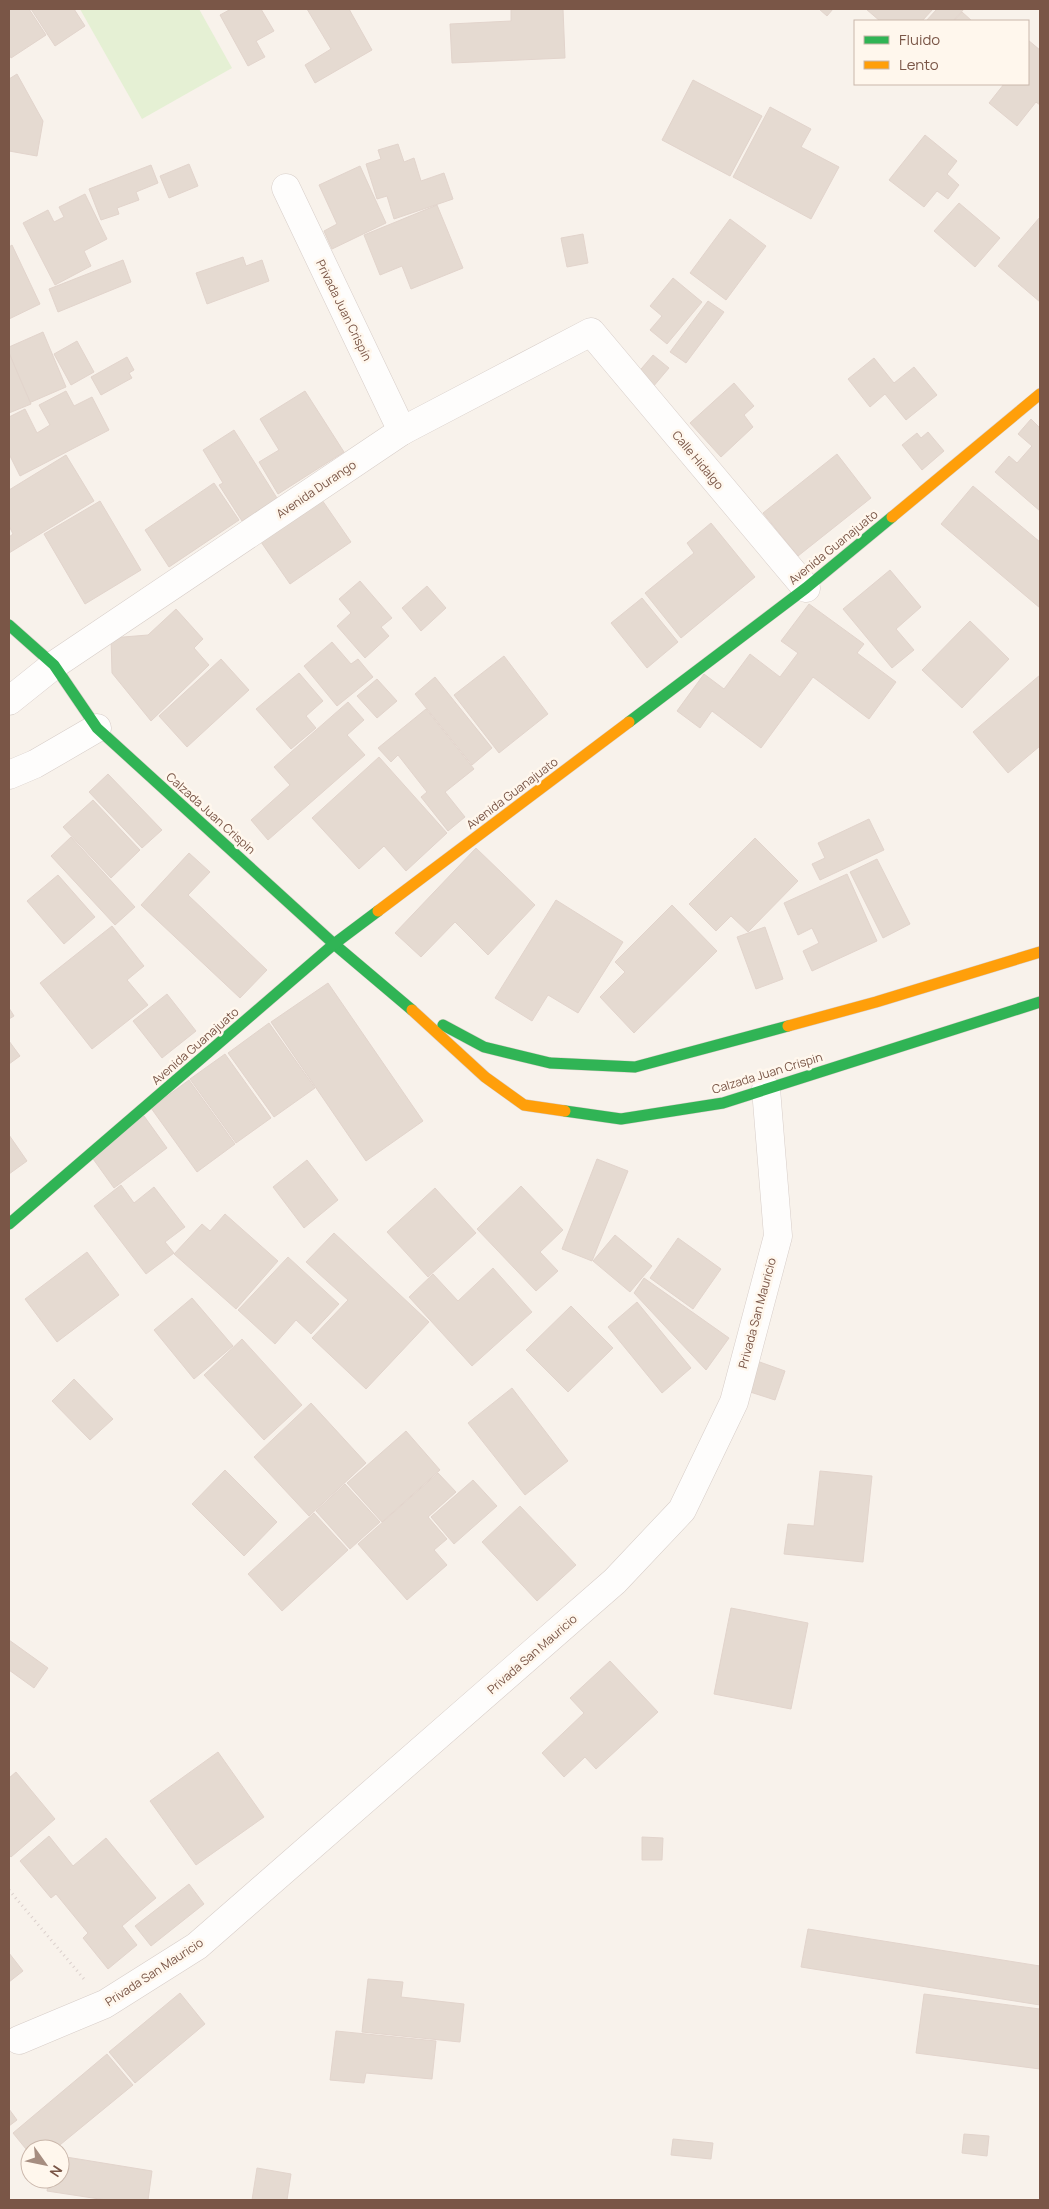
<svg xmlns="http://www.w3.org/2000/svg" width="1049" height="2209" viewBox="0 0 1049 2209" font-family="Manrope,sans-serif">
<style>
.green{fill:#e5f0d4}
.building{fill:#e5dad1;stroke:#e2d4cc}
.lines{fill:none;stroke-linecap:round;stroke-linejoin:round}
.street-casing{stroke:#d7cdc8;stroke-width:29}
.fast-casing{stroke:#d9cec8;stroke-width:12}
.slow-casing{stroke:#d9cec8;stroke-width:12}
.path{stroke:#dbd0cc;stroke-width:3;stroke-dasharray:1 4;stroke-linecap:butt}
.street{stroke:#fefdfc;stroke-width:28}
.fast{stroke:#30b455;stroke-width:11}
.slow{stroke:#ff9f0a;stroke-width:11}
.labels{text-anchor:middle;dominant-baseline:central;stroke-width:5;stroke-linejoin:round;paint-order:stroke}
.street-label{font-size:12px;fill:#7a5647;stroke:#fff7ed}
</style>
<rect width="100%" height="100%" fill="#f8f2eb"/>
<!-- green -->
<polygon class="green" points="80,9 199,9 232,68 142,119"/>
<!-- building -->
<g class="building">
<polygon points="9,9 29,9 46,35 11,58 9,54"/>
<polygon points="31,9 74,9 85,26 55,46"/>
<polygon points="231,9 261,9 274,31 256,41 265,57 248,66 220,15"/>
<polygon points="307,9 349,9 372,50 315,83 305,65 331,49"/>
<polygon points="511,9 563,9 565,58 452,63 450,24 511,21"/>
<polygon points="819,9 833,9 827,16"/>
<polygon points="866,9 933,9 922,21 880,21"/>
<polygon points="937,9 964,9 953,21 926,21"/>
<polygon points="962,12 972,21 954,21"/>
<polygon points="1028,40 1040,50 1040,105 1036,102 1017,126 989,103 1004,84 1028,84"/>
<polygon points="17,74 43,121 37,156 9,151 9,79"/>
<polygon points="693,80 762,116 730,176 662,140"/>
<polygon points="770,107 811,129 801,147 839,167 811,219 733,177"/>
<polygon points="925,135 957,161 947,174 959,185 948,199 937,191 924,207 889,180"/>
<polygon points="398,144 404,162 414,158 421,181 444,173 453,199 394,219 387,196 377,199 366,164 381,159 378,150"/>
<polygon points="189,164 198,186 169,198 160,176"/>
<polygon points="151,165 158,183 136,192 139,200 117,208 119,214 101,220 89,189"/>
<polygon points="360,166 386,223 332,249 324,231 337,224 319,185"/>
<polygon points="85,194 107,239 84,251 91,266 55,285 23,223 48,210 54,222 64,217 59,207"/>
<polygon points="959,203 1000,238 975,267 934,231"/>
<polygon points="437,205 463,268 411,289 402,266 380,275 364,235"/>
<polygon points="1040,217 1040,302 998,266"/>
<polygon points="730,219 766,246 726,300 690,273"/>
<polygon points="583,234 588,263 567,267 561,238"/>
<polygon points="12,245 40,304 9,319 9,247"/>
<polygon points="243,257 246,266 262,260 269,281 207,304 196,273"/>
<polygon points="123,260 131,282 58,312 49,289"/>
<polygon points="673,278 702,302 667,344 650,330 662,316 650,306"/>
<polygon points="708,301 724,312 686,363 670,352"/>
<polygon points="43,332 66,387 29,403 9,353 9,347"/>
<polygon points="77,341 94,372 71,385 54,354"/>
<polygon points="9,353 31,404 9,413"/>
<polygon points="653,355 669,368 652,388 636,375"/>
<polygon points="127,357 134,370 129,373 132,378 101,395 91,377"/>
<polygon points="874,358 894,383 914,367 937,395 906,420 885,394 870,407 848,379"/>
<polygon points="734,383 754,406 744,415 753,427 721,457 690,423"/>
<polygon points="66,391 74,406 92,397 109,430 20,476 9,454 9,417 25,409 37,433 50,425 39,405"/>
<polygon points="305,391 344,452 278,494 259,462 279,450 260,419"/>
<polygon points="1031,419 1040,428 1040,511 995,472 1009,456 1017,463 1032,446 1018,434"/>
<polygon points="234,430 277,498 242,521 219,485 223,483 203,450"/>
<polygon points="928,432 944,451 922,470 902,445 917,433 921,438"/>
<polygon points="837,454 871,498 798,556 763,513"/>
<polygon points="66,455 94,501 9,553 9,537 13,534 9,526 9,490"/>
<polygon points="214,483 239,520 169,567 145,530"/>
<polygon points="973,486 1040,542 1040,608 941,524"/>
<polygon points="322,500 351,542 290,584 261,542"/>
<polygon points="100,501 141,570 85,604 44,534"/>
<polygon points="711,523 755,577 681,638 645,593 694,553 687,543"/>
<polygon points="890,570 921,607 896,629 914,650 892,668 843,609"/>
<polygon points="360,581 392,618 381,627 389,636 365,658 337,626 351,613 339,599"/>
<polygon points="427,586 446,608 421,631 402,608"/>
<polygon points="642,598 678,642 647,668 611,623"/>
<polygon points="809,604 864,644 857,653 896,682 869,719 813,677 761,748 712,711 700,728 677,711 704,674 724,689 750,654 780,677 798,653 781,641"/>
<polygon points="176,609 203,639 194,648 209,665 151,721 112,673 111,638 148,635"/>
<polygon points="970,621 1009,659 962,708 922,670"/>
<polygon points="332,642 351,664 358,659 373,677 337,706 304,666"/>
<polygon points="504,656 548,714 499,753 454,695"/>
<polygon points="221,659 249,690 187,747 159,716"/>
<polygon points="299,673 323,701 306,716 316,728 291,749 256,709"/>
<polygon points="1040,675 1040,746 1008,773 973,732"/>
<polygon points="435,677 492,748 472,765 415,694"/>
<polygon points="377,679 397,701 377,718 357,696"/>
<polygon points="348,702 364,720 347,735 365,755 268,840 251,820 290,785 274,767"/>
<polygon points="426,709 474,769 445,792 465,817 448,831 421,797 427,792 398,755 391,762 378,748"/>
<polygon points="379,757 447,833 406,871 384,846 359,869 312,818"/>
<polygon points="108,774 162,830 142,848 89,792"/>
<polygon points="93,800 140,850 111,878 63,827"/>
<polygon points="869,819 884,850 820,880 812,864 825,858 818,843"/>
<polygon points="71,837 135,907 115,925 51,856"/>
<polygon points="755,838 798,881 748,932 731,916 716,931 689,904"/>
<polygon points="476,848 535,905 488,955 455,922 421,957 395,933"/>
<polygon points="189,853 210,872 188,895 267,970 240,998 141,905"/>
<polygon points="877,859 910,924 883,938 850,872"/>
<polygon points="847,874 877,941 812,971 803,951 819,943 812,928 798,935 784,903"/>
<polygon points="58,875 95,917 64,944 27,901"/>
<polygon points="556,900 623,942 578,1013 548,995 532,1021 495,998"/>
<polygon points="672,905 717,951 634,1033 600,997 625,972 615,962"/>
<polygon points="112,926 144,966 127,980 148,1005 92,1049 40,983"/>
<polygon points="765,927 783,979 756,989 737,937"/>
<polygon points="328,983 423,1121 366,1161 271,1022"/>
<polygon points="167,994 196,1031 162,1058 133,1021"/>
<polygon points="9,1008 14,1016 9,1019"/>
<polygon points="269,1023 315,1088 274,1117 228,1053"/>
<polygon points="9,1041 20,1056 9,1064"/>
<polygon points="225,1054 271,1118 236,1143 190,1079"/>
<polygon points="189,1080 235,1144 197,1172 151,1108"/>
<polygon points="144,1116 167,1148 114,1188 91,1156"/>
<polygon points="9,1135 27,1161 9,1174"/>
<polygon points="597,1159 628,1171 592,1261 562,1249"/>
<polygon points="307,1160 338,1200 304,1228 273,1187"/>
<polygon points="121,1185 134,1203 154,1187 185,1227 165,1242 174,1253 146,1274 94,1206"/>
<polygon points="521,1186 563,1230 540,1252 558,1271 536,1291 477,1229"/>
<polygon points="435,1188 476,1233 428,1277 387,1232"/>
<polygon points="225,1214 278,1261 236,1309 174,1254 202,1224 210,1231"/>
<polygon points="334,1233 429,1322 366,1389 312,1338 348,1300 306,1262"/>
<polygon points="615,1235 652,1266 630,1292 593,1261"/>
<polygon points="678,1238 721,1269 693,1309 650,1278"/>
<polygon points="87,1252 119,1295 57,1342 25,1299"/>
<polygon points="288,1257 339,1304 311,1334 296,1320 275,1344 238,1310"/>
<polygon points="493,1268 532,1312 472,1366 409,1297 433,1274 458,1301"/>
<polygon points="644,1278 729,1338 706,1370 634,1293"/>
<polygon points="192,1298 233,1346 194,1379 154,1330"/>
<polygon points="637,1302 691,1368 662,1393 608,1327"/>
<polygon points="571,1306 613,1348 568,1392 526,1350"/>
<polygon points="242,1339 302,1405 264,1440 204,1375"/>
<polygon points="754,1360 785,1371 775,1400 744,1390"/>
<polygon points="74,1379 113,1419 90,1440 52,1401"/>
<polygon points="512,1388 568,1461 525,1495 468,1423"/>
<polygon points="311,1403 366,1463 309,1516 254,1457"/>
<polygon points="406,1431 440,1470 382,1522 347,1483"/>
<polygon points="225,1470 277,1522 244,1556 192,1504"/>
<polygon points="820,1471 872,1476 863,1562 784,1554 788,1524 814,1526"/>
<polygon points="438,1473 456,1492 428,1517 447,1539 434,1550 447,1565 407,1600 358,1544"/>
<polygon points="473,1480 497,1506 454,1544 431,1517"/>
<polygon points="345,1484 380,1522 350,1549 316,1511"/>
<polygon points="520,1506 576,1565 537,1601 482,1542"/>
<polygon points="314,1513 348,1550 282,1611 248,1574"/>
<polygon points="731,1608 808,1623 791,1709 714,1694"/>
<polygon points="9,1640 48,1668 34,1688 9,1670"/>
<polygon points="610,1661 658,1712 596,1769 585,1757 564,1777 542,1753 584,1713 570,1698"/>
<polygon points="218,1752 264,1817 196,1865 150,1801"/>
<polygon points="16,1772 55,1819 11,1857 9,1855 9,1778"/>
<polygon points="49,1836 73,1866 106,1838 156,1898 122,1926 137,1945 108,1969 83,1938 88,1933 56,1894 51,1898 20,1861"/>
<polygon points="642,1837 663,1838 662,1860 642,1860"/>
<polygon points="189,1884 204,1904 151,1946 135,1926"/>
<polygon points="808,1929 1040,1966 1040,2005 801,1967"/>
<polygon points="9,1953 23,1971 9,1982"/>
<polygon points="368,1979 403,1982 401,1997 464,2004 460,2042 362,2032"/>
<polygon points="180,1993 205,2024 135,2083 109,2052"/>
<polygon points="924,1994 1040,2009 1040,2069 916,2053"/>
<polygon points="336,2031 436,2041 432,2079 366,2073 364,2083 330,2080"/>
<polygon points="107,2054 133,2085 55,2149 30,2149 30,2154 13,2133"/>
<polygon points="9,2109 17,2120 9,2126"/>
<polygon points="964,2134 989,2136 987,2156 962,2153"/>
<polygon points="673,2139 713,2143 711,2159 671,2155"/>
<polygon points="60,2156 152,2171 148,2200 106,2200 47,2191 49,2179 60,2179"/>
<polygon points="257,2168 291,2174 287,2200 252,2200"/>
</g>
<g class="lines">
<defs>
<g id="street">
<polyline points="286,188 402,431"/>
<polyline points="9,701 54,665 402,431 591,332 806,588"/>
<polyline points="9,775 35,764 97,728"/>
<polyline points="19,2040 105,2004 197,1946 615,1581 682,1510 734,1402 778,1236 766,1089"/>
</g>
<g id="fast">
<polyline points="9,625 54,665 97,728 334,944 412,1010"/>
<polyline points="629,722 806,588 892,517"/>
<polyline points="443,1025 484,1047 550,1063 635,1067 788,1026"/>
<polyline points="565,1111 621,1119 723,1103 1040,1002"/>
<polyline points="9,1224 334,944 378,911"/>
</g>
<g id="slow">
<polyline points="892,517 1040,394"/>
<polyline points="378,911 629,722"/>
<polyline points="412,1010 485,1077 524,1105 565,1111"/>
<polyline points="788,1026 876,1002 1040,952"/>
</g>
</defs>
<!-- street casing -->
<use href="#street" class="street-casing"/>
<!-- fast casing -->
<use href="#fast" class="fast-casing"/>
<!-- slow casing -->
<use href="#slow" class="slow-casing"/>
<!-- path -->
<polyline class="path" points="9,1890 84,1979"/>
<!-- street -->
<use href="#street" class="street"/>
<!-- fast -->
<use href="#fast" class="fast"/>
<!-- slow -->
<use href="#slow" class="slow"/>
</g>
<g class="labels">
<!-- street labels -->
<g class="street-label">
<text transform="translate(344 310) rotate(64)">Privada Juan Crispín</text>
<text transform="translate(698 460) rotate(50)">Calle Hidalgo</text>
<text transform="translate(316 489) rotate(-34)">Avenida Durango</text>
<text transform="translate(833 547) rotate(-39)">Avenida Guanajuato</text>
<text transform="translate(512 793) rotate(-37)">Avenida Guanajuato</text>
<text transform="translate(211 813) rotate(42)">Calzada Juan Crispin</text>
<text transform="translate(195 1046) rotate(-41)">Avenida Guanajuato</text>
<text transform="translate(767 1073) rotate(-17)">Calzada Juan Crispin</text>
<text transform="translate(757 1313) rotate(-75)">Privada San Mauricio</text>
<text transform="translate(532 1654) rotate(-41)">Privada San Mauricio</text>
<text transform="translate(154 1972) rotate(-33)">Privada San Mauricio</text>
</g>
</g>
<!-- border -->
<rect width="1049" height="2209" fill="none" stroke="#7a5647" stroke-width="20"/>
<!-- legend -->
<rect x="854" y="20" width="175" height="65" fill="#fff7ed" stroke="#cab7ab"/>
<rect x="864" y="36" width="25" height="8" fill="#30b455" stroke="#cab7ab"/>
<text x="899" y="45" font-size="15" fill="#7a5647">Fluido</text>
<rect x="864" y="61" width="25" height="8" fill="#ff9f0a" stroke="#cab7ab"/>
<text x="899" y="70" font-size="15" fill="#7a5647">Lento</text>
<!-- north arrow -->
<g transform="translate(45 2164) rotate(123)"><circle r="24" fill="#fff7ed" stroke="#cab7ab"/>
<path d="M0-4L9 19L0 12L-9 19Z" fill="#a68d80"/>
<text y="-8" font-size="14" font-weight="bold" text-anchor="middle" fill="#7a5647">N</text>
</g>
</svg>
